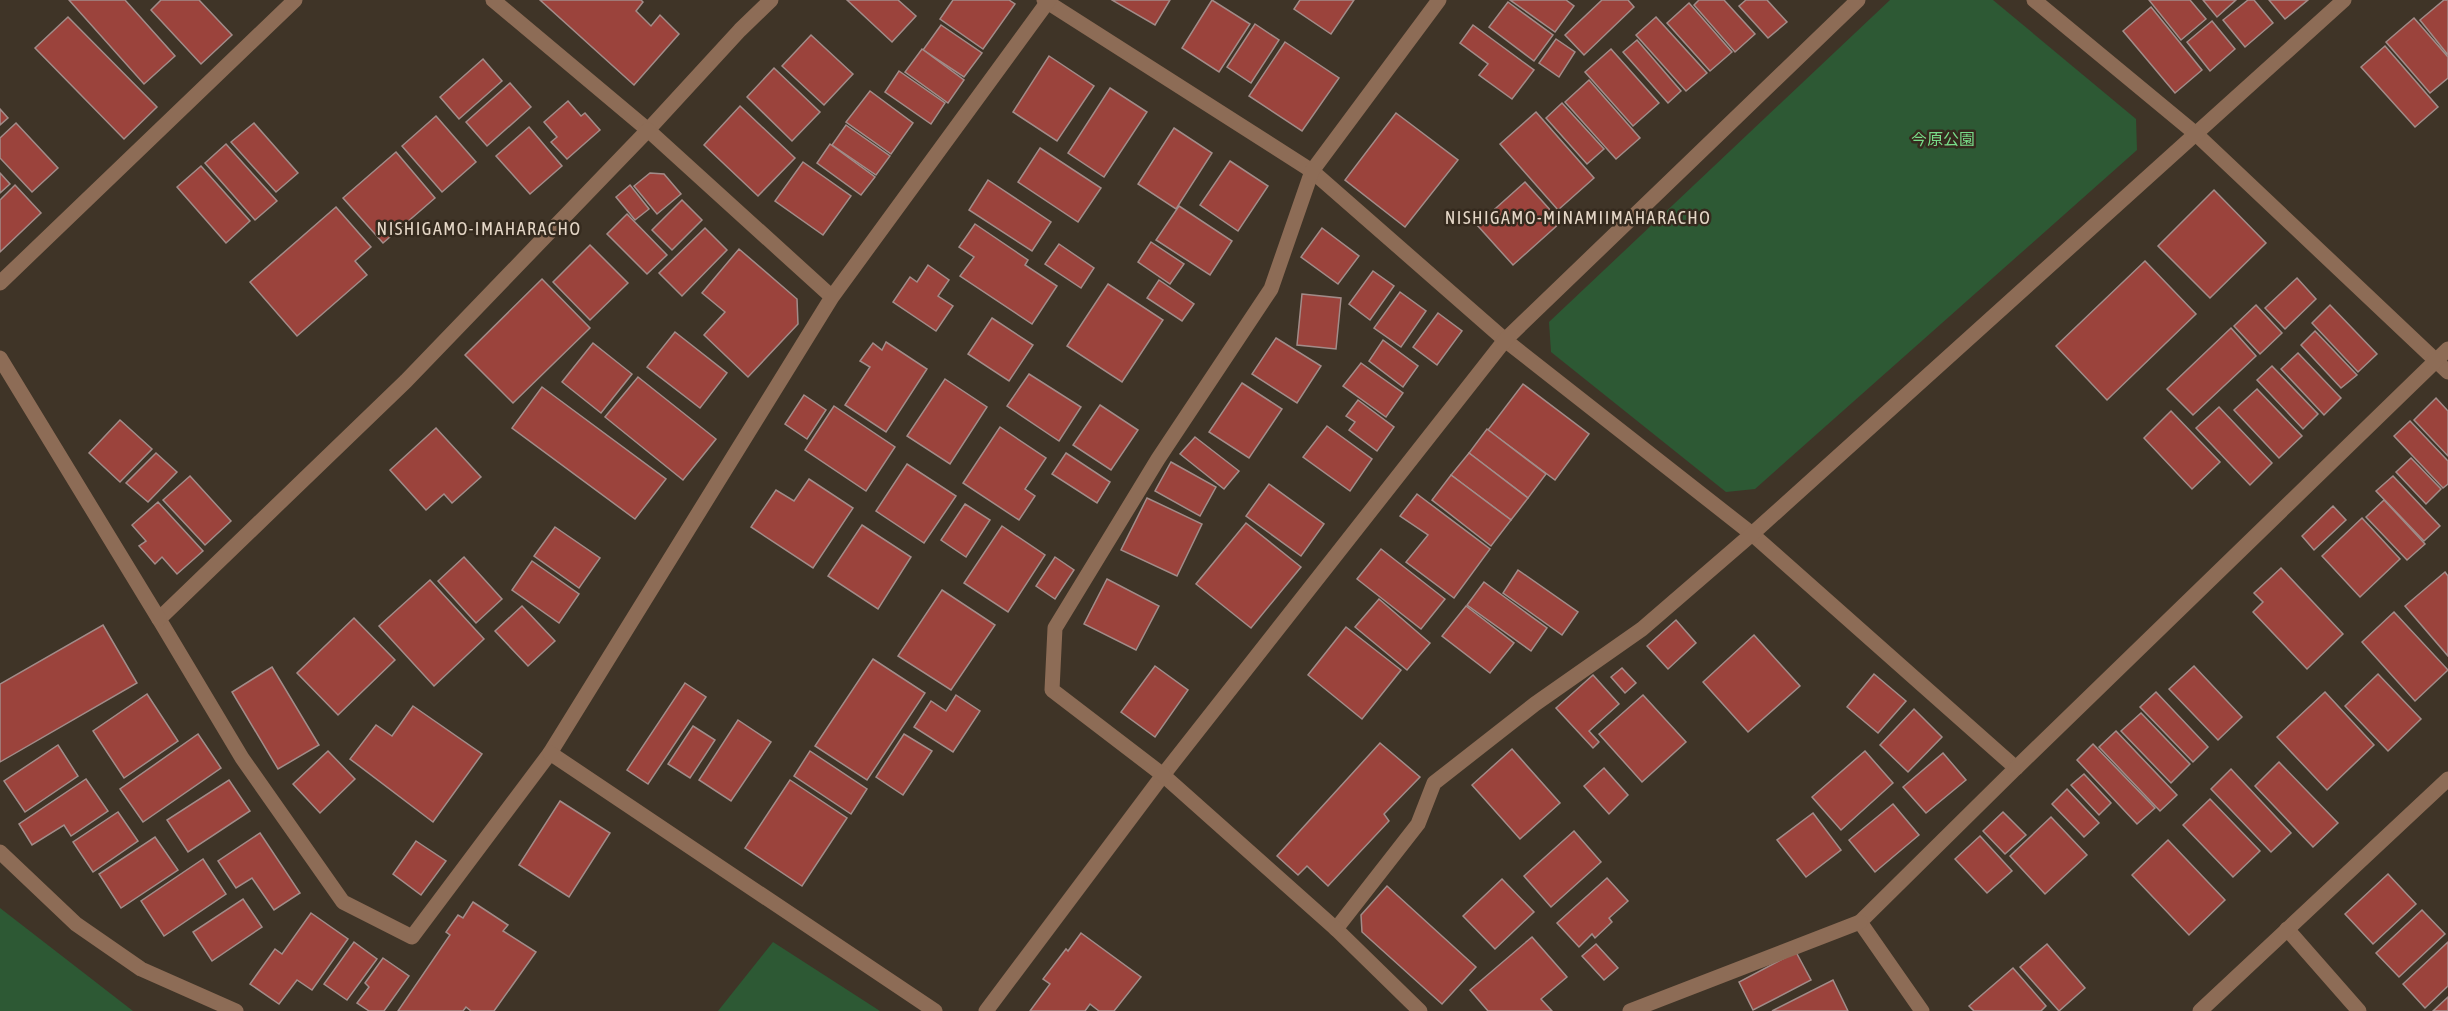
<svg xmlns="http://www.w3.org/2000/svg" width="2448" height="1011" viewBox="0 0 2448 1011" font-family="'Asap Condensed','Noto Sans JP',sans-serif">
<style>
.green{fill:#2d5934}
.building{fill:#9b433c;stroke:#a28c89;stroke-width:1.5}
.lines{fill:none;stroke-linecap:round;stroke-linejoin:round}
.minor{stroke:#8d6c56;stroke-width:15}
.labels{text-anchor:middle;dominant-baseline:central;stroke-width:5;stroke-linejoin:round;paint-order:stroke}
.park-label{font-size:16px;fill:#79dc89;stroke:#352a1e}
.neighbourhood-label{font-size:18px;letter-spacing:1.5px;fill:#e5d7c7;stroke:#352a1e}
</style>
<rect width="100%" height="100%" fill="#3f3427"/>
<!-- green -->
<g class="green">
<polygon points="1890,0 1993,0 2136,119 2137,150 1755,489 1726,492 1551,352 1549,322"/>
<polygon points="0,908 133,1011 0,1011"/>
<polygon points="773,942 880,1011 718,1011"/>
</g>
<!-- building -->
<g class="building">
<polygon points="69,0 125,0 175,56 144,84"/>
<polygon points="161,0 199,0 232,35 201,64 151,10"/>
<polygon points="540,0 641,0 643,2 636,11 651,26 660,15 679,34 634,85"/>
<polygon points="847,0 898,0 916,16 892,42"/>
<polygon points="953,0 1009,0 1015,4 983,49 940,19"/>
<polygon points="1112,0 1170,0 1155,25"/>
<polygon points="1212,0 1250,24 1219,72 1182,48"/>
<polygon points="1300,0 1354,0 1331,34 1294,9"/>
<polygon points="1510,0 1566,0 1574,6 1555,32"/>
<polygon points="1602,0 1628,0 1634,7 1584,55 1565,35"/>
<polygon points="1699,0 1724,0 1755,34 1735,52 1694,5"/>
<polygon points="1746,0 1767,0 1787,22 1768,38 1739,6"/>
<polygon points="2149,0 2190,0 2206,19 2181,40"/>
<polygon points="2203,0 2236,0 2217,17"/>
<polygon points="2248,0 2254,0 2273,23 2245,47 2223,20"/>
<polygon points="2269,0 2308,0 2285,19"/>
<polygon points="2444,0 2448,0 2448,55 2420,20"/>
<polygon points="1508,2 1553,35 1534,61 1489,27"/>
<polygon points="1689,3 1732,52 1710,71 1667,23"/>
<polygon points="2151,7 2202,70 2175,93 2123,31"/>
<polygon points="68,17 157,107 124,139 35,48"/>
<polygon points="1656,17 1707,73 1686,91 1636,35"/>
<polygon points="2414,18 2448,57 2448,78 2430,93 2386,42"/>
<polygon points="2212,21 2235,49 2210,71 2187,42"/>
<polygon points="1255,24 1279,40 1251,83 1227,67"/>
<polygon points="941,25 982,53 964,77 923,50"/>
<polygon points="1473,25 1534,70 1512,99 1479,75 1488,64 1460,43"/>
<polygon points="811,35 853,74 824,105 782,66"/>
<polygon points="1556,39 1575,52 1559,77 1539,63"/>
<polygon points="1637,40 1681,91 1668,103 1623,52"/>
<polygon points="1285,42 1339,78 1302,131 1249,96"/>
<polygon points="2385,46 2438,107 2415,127 2361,67"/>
<polygon points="922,49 964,80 948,103 905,72"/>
<polygon points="1611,49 1659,103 1633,126 1585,72"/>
<polygon points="1049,56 1094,86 1057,141 1013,112"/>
<polygon points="483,59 502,81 459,119 440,97"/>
<polygon points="774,68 820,112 792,141 747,97"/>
<polygon points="899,71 945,103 931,124 885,92"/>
<polygon points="1589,80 1640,138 1616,159 1565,102"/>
<polygon points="510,83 531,107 487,146 466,122"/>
<polygon points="1110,88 1147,112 1104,177 1068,153"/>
<polygon points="870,91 913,123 891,154 846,122"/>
<polygon points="568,101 581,116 585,113 600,130 567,159 551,142 557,137 544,122"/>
<polygon points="1562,103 1604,149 1587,164 1546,118"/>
<polygon points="740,106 795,158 758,196 704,145"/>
<polygon points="0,109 8,118 0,125"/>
<polygon points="1536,112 1594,178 1558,210 1500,144"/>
<polygon points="1396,113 1458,160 1405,227 1345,180"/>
<polygon points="436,116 476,162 442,192 402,146"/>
<polygon points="16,123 58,168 32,192 0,158 0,138"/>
<polygon points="254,123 298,173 276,192 231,142"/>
<polygon points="846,125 890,156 876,175 832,145"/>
<polygon points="529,127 562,166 530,194 496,156"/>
<polygon points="1174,128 1212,153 1176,209 1138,184"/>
<polygon points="226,144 277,201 255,220 205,163"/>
<polygon points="830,144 875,177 861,195 817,163"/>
<polygon points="1040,148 1101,188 1078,222 1018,182"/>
<polygon points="396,152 435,198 383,243 343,198"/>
<polygon points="1230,161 1268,186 1238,231 1200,205"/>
<polygon points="803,162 851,196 823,235 775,201"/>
<polygon points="201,166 250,221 226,243 177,187"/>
<polygon points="0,173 10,184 0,193"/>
<polygon points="650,173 664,174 681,194 657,214 634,186"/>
<polygon points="988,180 1051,222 1032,251 969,210"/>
<polygon points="1525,182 1561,222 1513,265 1477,225"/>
<polygon points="15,185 41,213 0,252 0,200"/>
<polygon points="630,185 649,209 635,220 616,197"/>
<polygon points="2214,190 2266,243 2210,298 2158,246"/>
<polygon points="682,200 702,220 672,250 652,230"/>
<polygon points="1179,206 1232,241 1210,275 1156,240"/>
<polygon points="336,207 371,247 355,261 367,275 297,336 250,282"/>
<polygon points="627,214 667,255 647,274 607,234"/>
<polygon points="975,224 1028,260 1025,265 1057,286 1032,324 960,276 974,257 959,247"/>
<polygon points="705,228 727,250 682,296 659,273"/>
<polygon points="1322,228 1359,256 1338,284 1301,257"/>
<polygon points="1151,242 1184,264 1170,284 1138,262"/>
<polygon points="1059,244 1094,268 1081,288 1045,264"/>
<polygon points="590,245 628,283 590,320 553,282"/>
<polygon points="739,249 797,299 798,324 748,377 704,335 725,312 702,293"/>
<polygon points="2145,261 2196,314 2107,400 2056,346"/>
<polygon points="928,265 949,280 938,296 953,306 936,331 893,302 910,277 917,282"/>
<polygon points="1373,271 1394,286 1370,320 1349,304"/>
<polygon points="2297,278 2316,299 2285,329 2265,308"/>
<polygon points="542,279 590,328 513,403 465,355"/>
<polygon points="1159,280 1194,304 1182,321 1147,298"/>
<polygon points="1108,284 1163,320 1122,382 1067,346"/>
<polygon points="1400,292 1426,311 1401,347 1374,328"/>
<polygon points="1302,294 1341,298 1336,349 1297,345"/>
<polygon points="2256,305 2282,333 2260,354 2234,326"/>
<polygon points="2330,305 2377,354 2358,372 2312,323"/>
<polygon points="1438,313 1462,331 1437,365 1413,347"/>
<polygon points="992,318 1033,345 1009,381 968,354"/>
<polygon points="2231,328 2256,356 2193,415 2167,389"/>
<polygon points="2315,331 2357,375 2341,388 2301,345"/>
<polygon points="675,332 727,373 700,408 647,367"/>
<polygon points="1276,338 1321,366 1297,403 1252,374"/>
<polygon points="1383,340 1418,366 1403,387 1369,361"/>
<polygon points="886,342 927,369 886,432 845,405 870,367 860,361 873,343 882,350"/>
<polygon points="593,343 632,374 601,413 562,382"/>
<polygon points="2298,353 2341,398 2324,415 2281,369"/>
<polygon points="1361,363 1403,393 1386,417 1343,386"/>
<polygon points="2272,366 2318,414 2303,429 2257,380"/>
<polygon points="1029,374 1081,407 1059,441 1007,406"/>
<polygon points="638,377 716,439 683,480 605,417"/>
<polygon points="945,379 987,407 950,464 907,436"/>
<polygon points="1242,383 1282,409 1249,458 1209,432"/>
<polygon points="1523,384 1589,434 1555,480 1488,430"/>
<polygon points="542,387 666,479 635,519 512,428"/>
<polygon points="2257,389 2302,436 2279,458 2234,410"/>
<polygon points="804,395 826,410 807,439 785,424"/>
<polygon points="2436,398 2448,411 2448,456 2414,420"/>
<polygon points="1358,400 1394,427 1377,451 1349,430 1355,422 1346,416"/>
<polygon points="1100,405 1138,430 1111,470 1073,445"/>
<polygon points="834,406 895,447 866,491 805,450"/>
<polygon points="2219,407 2272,463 2250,485 2196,428"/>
<polygon points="2171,411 2220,462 2192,489 2144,438"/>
<polygon points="120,420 152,449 120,482 89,453"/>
<polygon points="2410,421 2448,461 2448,484 2443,488 2394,436"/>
<polygon points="1327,426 1372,459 1350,491 1303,457"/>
<polygon points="1000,427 1046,458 1025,489 1035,496 1019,520 963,483"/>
<polygon points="436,428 481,477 452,503 444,494 426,510 390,470"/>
<polygon points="1487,429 1546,474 1528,498 1469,453"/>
<polygon points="1195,437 1239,471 1224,489 1180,454"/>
<polygon points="156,453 177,472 148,502 126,483"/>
<polygon points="1066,453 1110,482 1097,503 1052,474"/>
<polygon points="1469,453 1528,498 1511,520 1451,475"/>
<polygon points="2411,458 2441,489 2426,504 2396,472"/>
<polygon points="1171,462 1216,487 1200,516 1155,491"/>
<polygon points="907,464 956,496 924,543 876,511"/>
<polygon points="1451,475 1511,520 1491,546 1432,500"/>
<polygon points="190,476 231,521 205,545 163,500"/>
<polygon points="2393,476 2440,526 2424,541 2376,491"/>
<polygon points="809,479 853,508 813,568 751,527 776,490 794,501"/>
<polygon points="1269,484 1324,524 1301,556 1246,516"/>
<polygon points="1417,494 1490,549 1454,598 1406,562 1428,535 1400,516"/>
<polygon points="1147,498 1202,524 1177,576 1121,550"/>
<polygon points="2384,500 2425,544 2407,560 2366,517"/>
<polygon points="158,502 203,551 177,574 162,557 155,564 139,546 146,541 132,525"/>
<polygon points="965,504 990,520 966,557 941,540"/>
<polygon points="2333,506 2346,520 2314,550 2302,536"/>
<polygon points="2362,518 2400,559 2360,597 2322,556"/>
<polygon points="1246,523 1301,567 1251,628 1196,584"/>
<polygon points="862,525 911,557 878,609 828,576"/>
<polygon points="1002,526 1045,555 1008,612 964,583"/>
<polygon points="555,527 600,558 579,588 534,556"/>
<polygon points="1381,549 1445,599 1421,629 1357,579"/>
<polygon points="464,557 502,599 476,623 438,581"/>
<polygon points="1055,557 1074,570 1055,599 1036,586"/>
<polygon points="532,561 579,594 559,623 512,590"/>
<polygon points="2281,568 2343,634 2307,669 2253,612 2263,602 2254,593"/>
<polygon points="1518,570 1578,612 1562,635 1503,593"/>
<polygon points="2445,572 2448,576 2448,656 2405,606"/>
<polygon points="1107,579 1159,606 1136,650 1084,624"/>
<polygon points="430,580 484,639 434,686 379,626"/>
<polygon points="1484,582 1547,628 1531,651 1467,605"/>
<polygon points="942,590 995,625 951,690 898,656"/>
<polygon points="1379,599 1430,643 1407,670 1355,627"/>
<polygon points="522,606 555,641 528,666 495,631"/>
<polygon points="1466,606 1514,643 1490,673 1442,636"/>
<polygon points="2394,612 2448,670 2415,701 2362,642"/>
<polygon points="354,618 395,660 338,715 297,673"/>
<polygon points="1676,620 1696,643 1668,669 1647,646"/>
<polygon points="103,625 137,683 0,762 0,684"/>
<polygon points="1346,627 1401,670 1362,719 1308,675"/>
<polygon points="1754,635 1800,686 1748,732 1703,682"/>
<polygon points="873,659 925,693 867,780 815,746"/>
<polygon points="1155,666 1188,690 1155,737 1121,712"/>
<polygon points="2194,666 2242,717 2218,740 2169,689"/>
<polygon points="272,667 319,745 278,769 232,692"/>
<polygon points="1622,668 1636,683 1625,693 1611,677"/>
<polygon points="1874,674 1906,701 1878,733 1847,707"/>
<polygon points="2378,674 2421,719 2388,751 2345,706"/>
<polygon points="1593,675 1619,704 1589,731 1599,742 1593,748 1556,708"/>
<polygon points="685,683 706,697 648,784 627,770"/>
<polygon points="2156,692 2208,747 2193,762 2140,707"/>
<polygon points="2325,692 2374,745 2327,790 2277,737"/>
<polygon points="147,694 178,741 124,778 93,731"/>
<polygon points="956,695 980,711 953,752 914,727 931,701 946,711"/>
<polygon points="1643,695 1686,742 1642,782 1599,734"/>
<polygon points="413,706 482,754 433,822 350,759 376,725 392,736"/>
<polygon points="1914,709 1942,737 1908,772 1880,745"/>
<polygon points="2141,713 2190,764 2171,783 2121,731"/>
<polygon points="738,720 771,742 731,801 699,780"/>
<polygon points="693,726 715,740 690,778 668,764"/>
<polygon points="2116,731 2177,795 2160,811 2099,747"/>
<polygon points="198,734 221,768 143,822 120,789"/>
<polygon points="904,734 932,751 903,795 876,777"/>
<polygon points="1380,743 1420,777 1384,814 1389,821 1328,886 1307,866 1298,875 1277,856"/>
<polygon points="2093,744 2155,808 2137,824 2077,760"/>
<polygon points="58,745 78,776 25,812 4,781"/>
<polygon points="1512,749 1560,803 1520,839 1472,785"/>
<polygon points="328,751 355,779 320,813 293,784"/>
<polygon points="810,751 867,789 851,814 794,776"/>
<polygon points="1865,751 1893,783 1841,830 1812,797"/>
<polygon points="1943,753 1966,780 1926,813 1903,787"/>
<polygon points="2279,762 2338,823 2313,847 2255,786"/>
<polygon points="1604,768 1628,795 1609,814 1584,786"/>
<polygon points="2231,769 2291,833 2271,852 2211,789"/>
<polygon points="2084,774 2111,803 2099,815 2071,785"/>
<polygon points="86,779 108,811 71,836 64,825 32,845 19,824"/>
<polygon points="229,780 250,811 188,852 167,820"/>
<polygon points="790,780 847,818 802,886 745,848"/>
<polygon points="2067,789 2099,823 2084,837 2052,804"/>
<polygon points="2210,799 2260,851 2233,877 2183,825"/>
<polygon points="560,801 610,833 569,897 519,865"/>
<polygon points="1893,804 1919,835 1875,872 1849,840"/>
<polygon points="118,812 138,841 93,872 73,842"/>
<polygon points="2003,812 2026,835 2005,854 1983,831"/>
<polygon points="1813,813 1841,850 1806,877 1777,840"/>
<polygon points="2051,817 2087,855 2045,894 2010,856"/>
<polygon points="1574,831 1601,862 1551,907 1524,876"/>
<polygon points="260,833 300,893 274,910 252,878 236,888 218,861"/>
<polygon points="1980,836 2012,871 1987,893 1955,859"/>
<polygon points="155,837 178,870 121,908 99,874"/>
<polygon points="2168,840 2225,900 2189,935 2132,875"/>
<polygon points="416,841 446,861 421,895 393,874"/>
<polygon points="203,859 226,894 164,936 141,901"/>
<polygon points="2388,874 2416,904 2373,944 2345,914"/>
<polygon points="1607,878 1628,901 1609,918 1612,922 1595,938 1592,934 1579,947 1557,923"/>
<polygon points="1502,879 1534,912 1495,949 1463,916"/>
<polygon points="1387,886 1476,967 1442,1004 1362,932 1361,915"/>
<polygon points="243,899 262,927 212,961 193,932"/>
<polygon points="473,902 508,925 503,931 536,952 494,1011 471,1011 466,1007 463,1011 398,1011 450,935 446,932 458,915 463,918"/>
<polygon points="2422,910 2445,934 2399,977 2376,953"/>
<polygon points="311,913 348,939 312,990 297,980 279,1004 250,984 275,949 282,954"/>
<polygon points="1081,933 1141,977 1114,1011 1099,1011 1090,1004 1085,1011 1030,1011 1050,984 1043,979 1066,949 1068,951"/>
<polygon points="1532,937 1567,977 1541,999 1552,1011 1488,1011 1470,990"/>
<polygon points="354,942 377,959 347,1000 324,984"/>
<polygon points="2448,942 2448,986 2425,1008 2403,984"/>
<polygon points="1596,944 1618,968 1604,980 1582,956"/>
<polygon points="2047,944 2085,988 2059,1011 2020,967"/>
<polygon points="1796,952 1811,980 1753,1010 1739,982"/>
<polygon points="383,958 409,976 384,1011 369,1011 357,1003 369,987 365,983"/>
<polygon points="2013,968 2046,1006 2041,1011 1974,1011 1969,1006"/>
<polygon points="1833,980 1848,1011 1772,1011"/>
<polygon points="2448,997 2448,1011 2433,1011"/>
</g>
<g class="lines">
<!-- minor -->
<g class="minor">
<polyline points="493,0 648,130 740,30 771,0"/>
<polyline points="1044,0 1312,171 1505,340 1752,534 2016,768 1860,922 1922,1011"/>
<polyline points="2034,0 2196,134 2448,372"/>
<polyline points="0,283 295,0"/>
<polyline points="832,297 648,130 406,381 159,619 242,758 343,902 412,937 550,753 832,297 1049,0"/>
<polyline points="0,358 159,619"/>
<polyline points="550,753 935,1011"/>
<polyline points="2016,768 2448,349"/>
<polyline points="0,852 76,924 141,969 236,1011"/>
<polyline points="1336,929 1418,824 1434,783 1535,704 1642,629 1752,534 2344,0"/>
<polyline points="2287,929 2359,1011"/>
<polyline points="986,1011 1163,775 1505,340 1858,0"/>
<polyline points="1420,1011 1336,929 1163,775 1052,690 1055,628 1158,459 1271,289 1312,171 1439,0"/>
<polyline points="1630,1011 1860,922"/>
<polyline points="2200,1011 2448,779"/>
</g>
</g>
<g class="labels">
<!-- park labels -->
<g class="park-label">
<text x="1943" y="139">今原公園</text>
</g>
<!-- neighbourhood labels -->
<g class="neighbourhood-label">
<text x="1578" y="217">NISHIGAMO-MINAMIIMAHARACHO</text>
<text x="479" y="228">NISHIGAMO-IMAHARACHO</text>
</g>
</g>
</svg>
